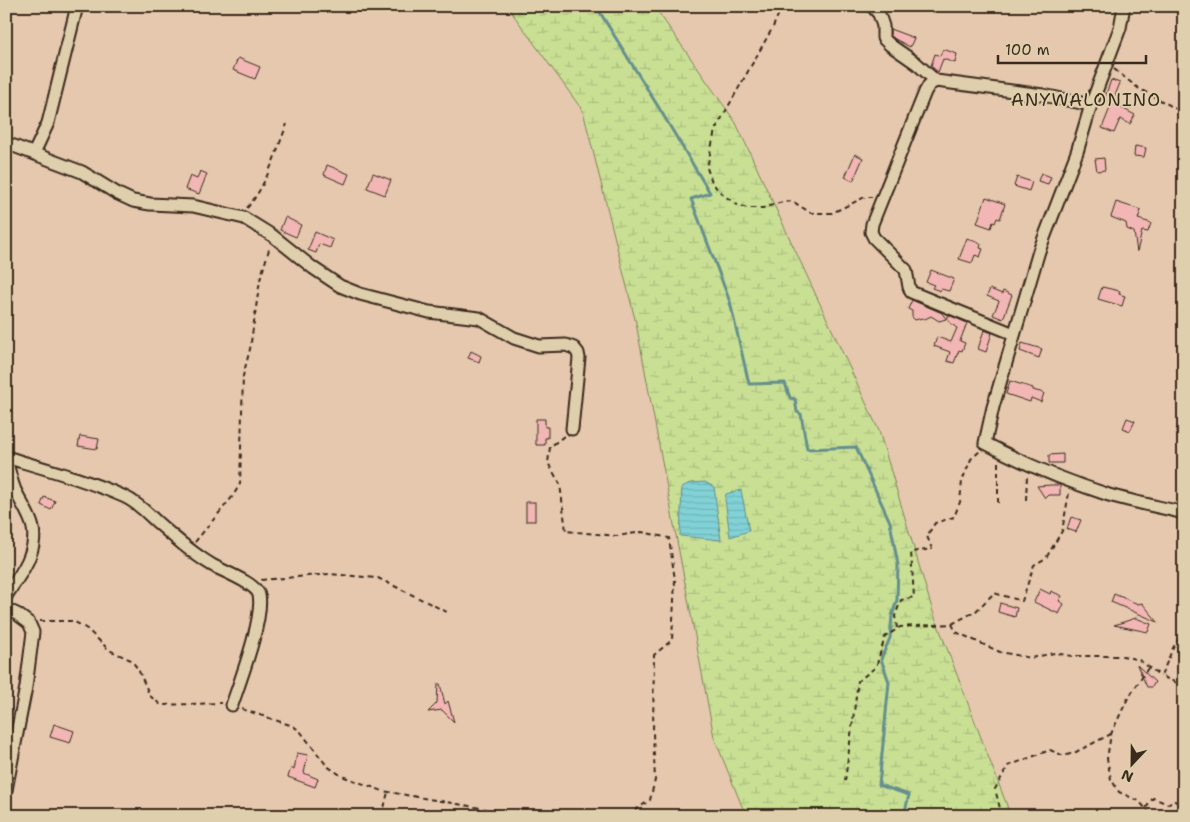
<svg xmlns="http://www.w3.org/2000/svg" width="1190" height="822" viewBox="0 0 1190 822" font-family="'Shantell Sans',sans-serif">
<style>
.wetland{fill:url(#wetland-marsh);stroke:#828459}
.water{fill:url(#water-rules);stroke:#658f8d}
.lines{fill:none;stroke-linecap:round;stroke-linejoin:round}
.stream{stroke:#658f8d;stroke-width:3}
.building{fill:#f2b7b4;stroke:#3b2a1e}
.street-casing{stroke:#3b2a1e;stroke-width:15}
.path{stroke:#3b2a1e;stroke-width:2;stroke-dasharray:5 4;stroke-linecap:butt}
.street{stroke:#e0cfac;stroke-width:11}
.labels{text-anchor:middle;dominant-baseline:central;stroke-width:4;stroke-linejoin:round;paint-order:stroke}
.quarter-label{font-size:18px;letter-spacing:1px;fill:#3b2a1e;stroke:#e0cfac}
</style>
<defs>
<pattern id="wetland-marsh" width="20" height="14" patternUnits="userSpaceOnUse" patternTransform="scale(1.25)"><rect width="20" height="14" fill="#c8df94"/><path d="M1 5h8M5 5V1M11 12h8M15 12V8" fill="none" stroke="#adc07f"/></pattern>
<pattern id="water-rules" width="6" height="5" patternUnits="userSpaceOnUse" patternTransform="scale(1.25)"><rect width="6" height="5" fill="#81d2d7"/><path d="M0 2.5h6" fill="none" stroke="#70b4b8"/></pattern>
</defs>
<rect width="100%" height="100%" fill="#e5c8ae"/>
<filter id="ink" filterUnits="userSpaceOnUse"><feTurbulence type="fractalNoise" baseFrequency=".02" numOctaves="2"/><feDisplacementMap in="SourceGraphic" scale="10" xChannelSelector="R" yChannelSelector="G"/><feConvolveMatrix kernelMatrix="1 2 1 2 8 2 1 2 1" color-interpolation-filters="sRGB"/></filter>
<g filter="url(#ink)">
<!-- wetland -->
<polygon class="wetland" points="507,6 654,6 736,123 879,431 933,612 1011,816 746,816 714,737 636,323 583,111"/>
<!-- water -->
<g class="water">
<polygon points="705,482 714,487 721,540 680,536 682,487 690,483"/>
<polygon points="741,490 749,531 730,537 725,499 726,494"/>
</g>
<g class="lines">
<!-- stream -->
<polyline class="stream" points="596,6 659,108 710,193 691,199 730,302 749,384 785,383 790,398 795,399 797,412 801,414 807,449 856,447 890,522 898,565 897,600 892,616 890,638 881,659 889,682 879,785 909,795 905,811 906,816"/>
</g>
<!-- building -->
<g class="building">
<polygon points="890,29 914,38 910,47 895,39 890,35"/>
<polygon points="943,49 957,54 955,63 943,59 938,72 931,66 935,54 940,56"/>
<polygon points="238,58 260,67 255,79 233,70"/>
<polygon points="1111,80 1120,83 1112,103 1104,100"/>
<polygon points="1112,103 1135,115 1130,124 1120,119 1114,133 1102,128"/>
<polygon points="1135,146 1146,148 1144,157 1134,156"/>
<polygon points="855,154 863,158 853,181 845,177"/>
<polygon points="1104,158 1105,170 1097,171 1095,159"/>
<polygon points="327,165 349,174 345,184 324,175"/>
<polygon points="200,171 207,174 199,194 185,189 190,176 197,179"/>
<polygon points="373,173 391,180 385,195 367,188"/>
<polygon points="1041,173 1051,177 1048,184 1038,181"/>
<polygon points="1017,177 1032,182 1029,191 1014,186"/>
<polygon points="986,197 1005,204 1000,219 997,218 995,223 993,222 991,228 977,223"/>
<polygon points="1116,202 1141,210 1138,219 1151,223 1148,232 1142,231 1137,252 1134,232 1127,229 1126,223 1111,217"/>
<polygon points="285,217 301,225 296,237 280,230"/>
<polygon points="315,232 333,240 330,248 319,244 316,253 308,250"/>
<polygon points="967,238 981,244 980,248 983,249 980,257 975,255 972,263 959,259"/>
<polygon points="931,270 954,279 949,291 941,289 940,291 932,288 934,285 926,282"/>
<polygon points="1102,287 1120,291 1119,294 1125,296 1122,306 1098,299"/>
<polygon points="990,289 1002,294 1003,291 1012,295 1003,319 993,315 999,301 987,296"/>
<polygon points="912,300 942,313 946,319 939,321 931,316 925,319 922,318 915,320 912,317 912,311 908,309"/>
<polygon points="951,316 967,323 960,341 965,343 962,351 959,350 954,363 947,361 950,352 934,346 937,337 951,342 957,328 950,323 947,317"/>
<polygon points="984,330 992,333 986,352 978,349"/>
<polygon points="1022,343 1042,349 1039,358 1020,351"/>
<polygon points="471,351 481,356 479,362 468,358"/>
<polygon points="1010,381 1033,388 1033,390 1044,393 1041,402 1031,398 1030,402 1006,394"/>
<polygon points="1127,418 1135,421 1130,431 1123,428"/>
<polygon points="536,419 545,419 545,427 548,427 548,438 545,438 545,445 536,445"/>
<polygon points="80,436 99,439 97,449 78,446"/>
<polygon points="1063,454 1063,463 1049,463 1049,455"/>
<polygon points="1051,485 1060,485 1060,495 1048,495 1045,498 1037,486"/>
<polygon points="44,497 55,501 51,510 41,505"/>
<rect x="526" y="502" width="9" height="19"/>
<polygon points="1071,517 1081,520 1076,532 1067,529"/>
<polygon points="1040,589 1050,594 1051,591 1062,596 1059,601 1064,604 1059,614 1034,602"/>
<polygon points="1114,594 1138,604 1142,603 1158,622 1111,602"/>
<polygon points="1000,603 1017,608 1015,617 998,612"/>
<polygon points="1136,618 1151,624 1148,632 1114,625"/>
<polygon points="1137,665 1155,682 1152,687 1147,687"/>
<polygon points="438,684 440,684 445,704 448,701 454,722 442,710 428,712 437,703"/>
<polygon points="54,724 74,731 70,743 50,737"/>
<polygon points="297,753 308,755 304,773 318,779 315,787 288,777 291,768 294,770"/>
</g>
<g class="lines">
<defs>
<g id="street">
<polyline points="872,6 879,14 883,26 883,38 890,45 916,63 936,81"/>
<path d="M 1124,6 L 1120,28 L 1091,105 L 1077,152 L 1039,251 L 993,407 L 985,443 C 1024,464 1066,481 1109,495 C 1134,502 1159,507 1184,513"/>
<polyline points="6,143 82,172 118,194 133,201 150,204 193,206 244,218 273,236 313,268 340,286 360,294 429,312 479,318 514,338 539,346 566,345 574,348 578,353 579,358 572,429"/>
<polyline points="34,153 48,123 77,6"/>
<polyline points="1014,334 911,292 909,287 906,270 874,238 871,232 872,224 925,92 929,85 936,81 1043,95 1091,105"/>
<path d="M 6,457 C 46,469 87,480 125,497 C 138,503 147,513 158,523 C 175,538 192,553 212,565 C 222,571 256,583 259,595 C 264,618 240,681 232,705"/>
<path d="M 6,459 C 9,470 11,480 15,490 C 26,513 41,527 30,555 C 25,570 14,583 6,596"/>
<polyline points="6,609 17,614 29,623 33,632 26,687 6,790"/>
</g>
</defs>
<!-- street casing -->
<use href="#street" class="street-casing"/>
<!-- path -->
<g class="path">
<polyline points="782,6 773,27 715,130 707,168 712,182 718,190 735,204 747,208 763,208 779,203 792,201 811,213 832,213 865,197 872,197"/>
<polyline points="1114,69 1138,88 1184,113"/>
<path d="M 247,208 C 267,185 276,152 287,124"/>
<polyline points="564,436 550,447 548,463 560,484 566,531 617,536 642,532 669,538 675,580 672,640 654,655 653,733 655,780 650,800 627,816"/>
<polyline points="1026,500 1027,476"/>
<polyline points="998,503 998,460"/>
<polyline points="195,542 233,496 240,484 243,376 250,349 260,280 270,246"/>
<polyline points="261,580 330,574 378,578 449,613"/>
<polyline points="40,621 73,621 87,629 109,650 131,660 138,669 150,696 161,705 221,703"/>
<polyline points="952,624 976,611 994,593 1022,601 1034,565 1046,558 1062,531 1069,493"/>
<polyline points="897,628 895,616 901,600 914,597 911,552 932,549 927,536 935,523 954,517 960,502 962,481 971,459 980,451"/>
<polyline points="1184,630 1173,648 1161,676 1184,686"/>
<polyline points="1148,668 1127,700 1111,734 1107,759 1111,779 1119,792 1139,801 1152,816"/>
<polyline points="242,709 293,726 300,731 327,766 342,776 383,791 498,811 504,816"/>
<polyline points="845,781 858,681 876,667 885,637 900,627 952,624 956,632 1000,652 1031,658 1054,653 1072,656 1123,656 1139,660 1161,676"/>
<polyline points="1146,808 1153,798 1168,804 1173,800 1184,806"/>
<polyline points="382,816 388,792"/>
<polyline points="1002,816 995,789 1008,766 1050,750 1064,756 1076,752 1111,734"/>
</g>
<!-- street -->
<use href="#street" class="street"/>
</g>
</g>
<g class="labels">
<!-- quarter labels -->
<g class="quarter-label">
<text x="1086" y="100">ANYWALONINO</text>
</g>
</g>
<!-- margin -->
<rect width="1190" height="822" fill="none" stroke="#e0cfac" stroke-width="25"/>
<rect x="12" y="12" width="1165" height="797" fill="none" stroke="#3b2a1e" stroke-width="2" filter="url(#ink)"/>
<!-- north arrow -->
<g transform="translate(1132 764) rotate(202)" stroke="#e0cfac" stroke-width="4" paint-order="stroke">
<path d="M0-4L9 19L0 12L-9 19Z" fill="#3b2a1e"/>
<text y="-8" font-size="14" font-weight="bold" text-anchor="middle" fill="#3b2a1e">N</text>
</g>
<!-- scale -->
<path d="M998 55v8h148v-8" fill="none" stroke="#3b2a1e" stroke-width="2.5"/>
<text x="1005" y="55" font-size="15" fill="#3b2a1e" stroke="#e0cfac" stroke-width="4" paint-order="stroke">100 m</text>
</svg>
